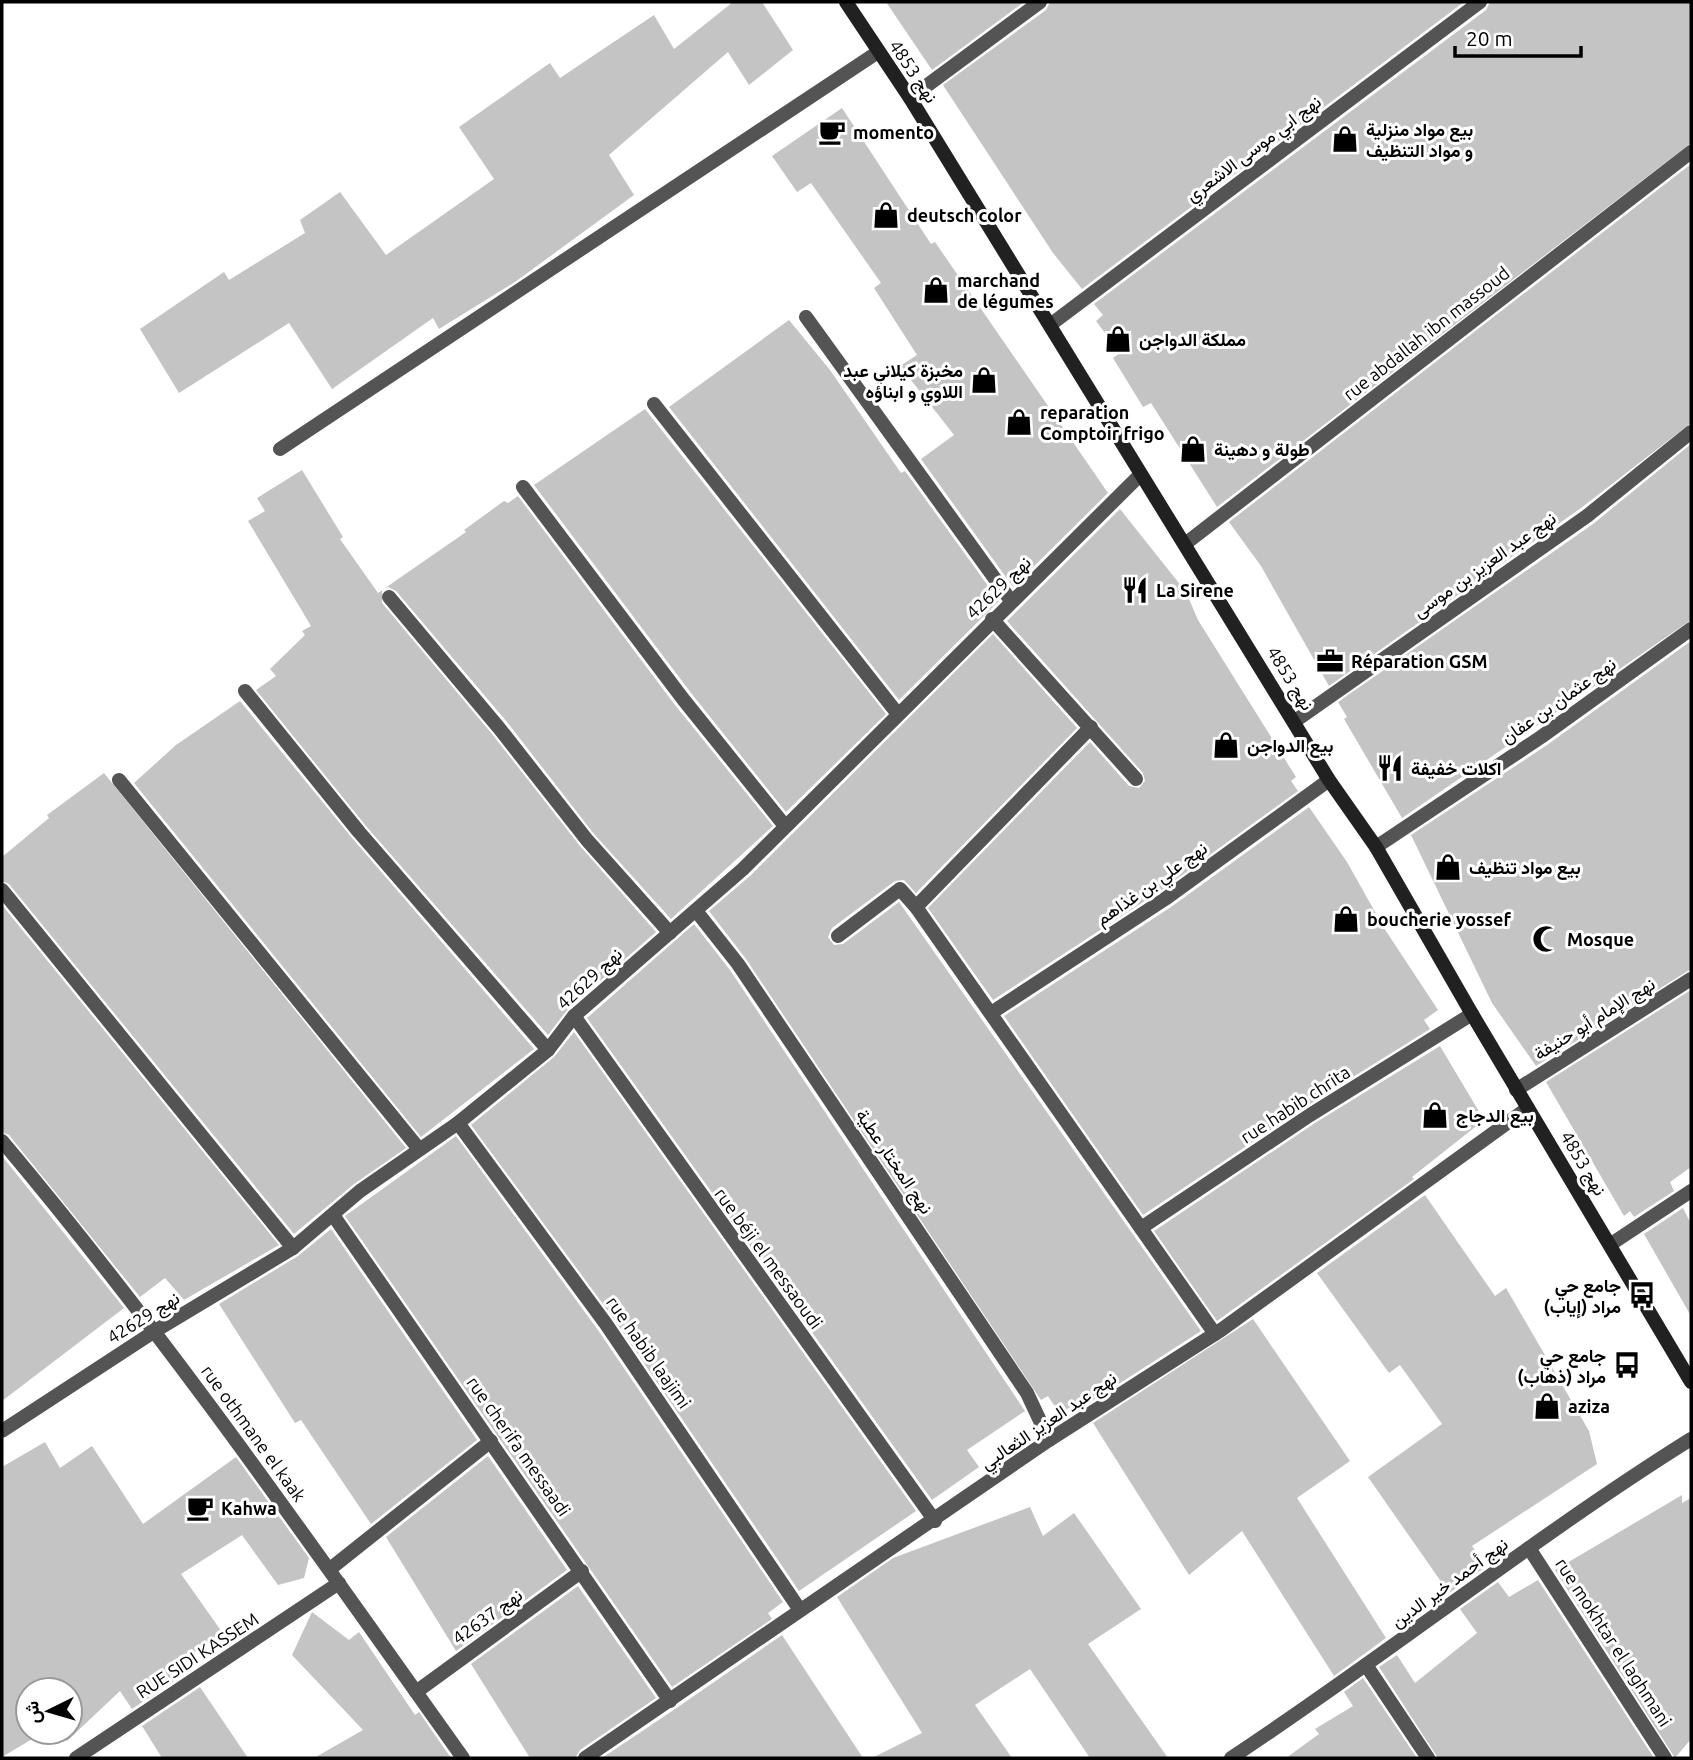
<svg xmlns="http://www.w3.org/2000/svg" width="1693" height="1760" viewBox="0 0 1693 1760" font-family="Ubuntu,Vazirmatn,sans-serif">
<style>
.building{fill:#c4c4c4}
.lines{fill:none;stroke-linecap:round;stroke-linejoin:round}
.street{stroke:#545454;stroke-width:14}
.secondary{stroke:#212121;stroke-width:14}
.labels{text-anchor:middle;dominant-baseline:central;stroke-width:6;stroke-linejoin:round;paint-order:stroke}
.street-label{font-size:18px;fill:#000;stroke:#fff}
.poi-label{font-size:18px;font-weight:bold;fill:#000;stroke:#fff;text-anchor:start}
</style>
<rect width="100%" height="100%" fill="#fff"/>
<!-- building -->
<g class="building">
<polygon points="733,2 762,2 793,50 749,85 728,52 609,155 634,195 515,282 439,329 433,318 332,389 289,323 179,393 140,329 224,272 229,280 305,233 300,220 340,192 386,255 494,179 459,127 550,63 560,78 654,15 674,49"/>
<polygon points="886,2 1024,2 932,70"/>
<polygon points="1050,2 1464,2 1082,289 1053,253 943,85 1046,10"/>
<polygon points="1490,2 1691,2 1691,143 1217,507 1151,403 1143,407 1113,358 1120,353 1096,321 1103,315 1094,304 1486,10"/>
<polygon points="842,108 931,244 935,242 1108,493 1013,587 921,459 954,435 900,366 917,355 874,288 881,283 811,183 797,192 772,156"/>
<polygon points="1691,164 1691,423 1581,508 1329,686 1261,566 1229,522"/>
<polygon points="789,320 830,370 901,473 905,471 999,601 899,700 669,407"/>
<polygon points="645,409 886,714 786,812 691,693 534,485"/>
<polygon points="1691,444 1691,620 1402,818 1344,719 1347,717 1338,702 1593,524"/>
<polygon points="302,470 343,537 340,539 378,593 466,532 464,530 504,501 508,503 518,496 675,705 773,826 671,919 594,834 507,722 396,591 388,587 382,590 382,603 492,734 580,846 656,932 568,1009 548,1035 366,826 256,690 276,676 270,669 305,635 302,631 311,626 248,521 265,511 257,498"/>
<polygon points="1120,509 1186,592 1198,620 1296,777 1291,781 1298,791 1160,891 993,1000 928,908 1090,742 1129,786 1139,788 1145,781 1143,773 1007,621"/>
<polygon points="993,634 1077,728 916,893 904,880 895,881 832,928 828,937 834,945 843,944 899,902 1201,1331 1083,1407 1079,1401 1060,1414 1048,1396 1041,1400 746,959 709,911 750,876"/>
<polygon points="1691,641 1691,969 1536,1066 1492,1003 1411,835 1547,745"/>
<polygon points="240,701 352,838 534,1049 421,1137 134,783 176,745"/>
<polygon points="104,773 406,1148 354,1184 294,1234 9,884 2,881 2,857 49,818 47,815"/>
<polygon points="1309,807 1347,862 1384,928 1438,1010 1424,1020 1430,1029 1305,1107 1143,1215 1004,1016 1171,907"/>
<polygon points="2,905 279,1245 184,1300 165,1278 140,1297 9,1135 2,1132"/>
<polygon points="694,924 730,970 1025,1411 967,1450 979,1467 932,1500 587,1018"/>
<polygon points="1691,990 1691,1167 1670,1182 1674,1191 1634,1217 1630,1211 1624,1216 1546,1082"/>
<polygon points="574,1032 916,1511 799,1591 614,1319 471,1125 554,1057"/>
<polygon points="1440,1046 1484,1120 1412,1177 1414,1179 1217,1321 1154,1231 1315,1123"/>
<polygon points="456,1136 598,1330 783,1602 768,1613 772,1619 672,1687 345,1216"/>
<polygon points="2,1156 124,1308 2,1401"/>
<polygon points="1425,1195 1495,1296 1506,1288 1589,1431 1597,1464 1472,1546 1487,1566 1449,1593 1368,1477 1442,1424 1400,1365 1389,1373 1317,1273"/>
<polygon points="1683,1208 1691,1224 1691,1316 1644,1234"/>
<polygon points="331,1229 477,1440 371,1524 301,1420 295,1423 219,1304 298,1256"/>
<polygon points="1253,1319 1350,1461 1297,1498 1386,1638 1334,1676 1242,1531 1189,1575 1093,1423"/>
<polygon points="45,1442 60,1468 92,1446 143,1524 236,1457 309,1558 304,1578 278,1585 242,1535 181,1574 222,1632 182,1661 189,1671 132,1709 120,1691 67,1741 61,1732 70,1732 70,1690 28,1690 28,1732 44,1732 2,1757 2,1467"/>
<polygon points="488,1456 567,1570 456,1651 386,1537"/>
<polygon points="1682,1495 1682,1503 1691,1498 1691,1739 1675,1758 1555,1570"/>
<polygon points="1030,1507 1043,1536 1074,1513 1141,1609 1088,1644 1168,1758 1090,1758 1030,1669 975,1705 1012,1758 872,1758 922,1733 837,1597 893,1558"/>
<polygon points="1538,1580 1654,1758 1438,1758 1379,1667 1397,1655 1415,1683 1477,1633 1460,1609 1498,1582 1509,1597"/>
<polygon points="578,1586 656,1698 580,1750 575,1758 530,1758 471,1664"/>
<polygon points="312,1612 349,1640 359,1632 415,1715 419,1712 451,1758 314,1758 363,1730 292,1655"/>
<polygon points="782,1635 863,1758 602,1758 675,1709"/>
<polygon points="1363,1678 1417,1758 1286,1758 1319,1734 1315,1729 1353,1706 1344,1692"/>
<polygon points="200,1687 248,1758 162,1758 142,1726"/>
</g>
<g class="lines">
<!-- street -->
<g class="street">
<polyline points="910,98 1040,2"/>
<polyline points="806,317 1011,601"/>
<polyline points="1050,325 1480,2"/>
<polyline points="654,404 897,713"/>
<polyline points="280,449 878,52"/>
<polyline points="523,487 683,699 785,826"/>
<polyline points="1185,544 1691,152"/>
<polyline points="389,597 499,728 587,840 670,933"/>
<polyline points="992,619 1136,779"/>
<polyline points="245,691 359,832 548,1050"/>
<polyline points="1295,721 1587,516 1691,432"/>
<polyline points="119,780 419,1149"/>
<polyline points="1376,847 1541,737 1691,629"/>
<polyline points="2,890 293,1248"/>
<polyline points="916,907 1091,727"/>
<polyline points="697,912 738,964 1027,1393 1049,1440"/>
<polyline points="838,936 900,889 916,907 1215,1334"/>
<polyline points="991,1013 1165,899 1329,780"/>
<polyline points="574,1016 935,1521"/>
<polyline points="1516,1090 1691,979"/>
<polyline points="458,1123 606,1324 800,1610"/>
<path d="M 2,1141 C 168,1338 314,1549 463,1758"/>
<polyline points="333,1215 670,1701"/>
<polyline points="1141,1228 1310,1115 1472,1014"/>
<polyline points="1611,1244 1691,1191"/>
<polyline points="2,1431 155,1331 293,1248 360,1191 458,1123 548,1050 574,1016 743,869 1140,475"/>
<polyline points="1529,1548 1665,1758"/>
<polyline points="330,1569 491,1441"/>
<polyline points="1366,1665 1428,1758"/>
<polyline points="416,1692 582,1571"/>
<polyline points="76,1758 339,1583"/>
<polyline points="585,1758 1049,1440 1221,1330 1528,1108"/>
<path d="M 1231,1758 C 1387,1655 1533,1538 1691,1439"/>
</g>
<!-- secondary -->
<polyline class="secondary" points="846,2 910,98 1329,780 1376,847 1472,1014 1691,1382"/>
</g>
<!-- icons -->
<defs>
<symbol id="cafe-bare" viewBox="-9 -9 18 18"><path d="M-5.5-4.5H6V0H3Q3 3.5 0 3.5H-2.5Q-5.5 3.5-5.5 0ZM3-3.2v2h1.7v-2ZM-6 4.5H4V6H-6Z" fill="#000" stroke="#fff" stroke-width="2.5" paint-order="stroke"/></symbol>
<symbol id="shop-bare" viewBox="-9 -9 18 18"><path d="M-5-2.5h2.3a2.7 3.5 0 0 1 5.4 0H5L5.5 6h-11ZM-1.5-2.5h3a1.5 2.3 0 0 0-3 0Z" fill="#000" stroke="#fff" stroke-width="2.5" paint-order="stroke"/></symbol>
<symbol id="restaurant-bare" viewBox="-9 -9 18 18"><path d="M-5-6h1v4h1v-4h1v4h1v-4h1v5L-1.5 .5V6h-2V.5L-5-1ZM5-6V6H3V1.5H1.5Q1.5-4 5-6Z" fill="#000" stroke="#fff" stroke-width="2.5" paint-order="stroke"/></symbol>
<symbol id="office-bare" viewBox="-9 -9 18 18"><path d="M-6-3h4V-5.5h4V-3h4V5H-6ZM-1-4.5V-3h2v-1.5ZM-6 0V1H6V0Z" fill="#000" stroke="#fff" stroke-width="2.5" paint-order="stroke"/></symbol>
<symbol id="mosque-bare" viewBox="-9 -9 18 18"><path d="M3.5-4.9A6 6 0 1 0 3.5 4.9A5 5 0 1 1 3.5-4.9Z" fill="#000" stroke="#fff" stroke-width="2.5" paint-order="stroke"/></symbol>
<symbol id="bus-bare" viewBox="-9 -9 18 18"><path d="M-5-6H5V4H4V6H2V4H-2V6H-4V4H-5ZM-3.5-4V0h7V-4ZM-3.5 1.2v1.5H-2V1.2ZM2 1.2v1.5H3.5V1.2Z" fill="#000" stroke="#fff" stroke-width="2.5" paint-order="stroke"/></symbol>
</defs>
<g fill-rule="evenodd">
<use href="#cafe-bare" x="813" y="113" width="38" height="38"/>
<use href="#shop-bare" x="1326" y="120" width="38" height="38"/>
<use href="#shop-bare" x="867" y="196" width="38" height="38"/>
<use href="#shop-bare" x="917" y="271" width="38" height="38"/>
<use href="#shop-bare" x="1099" y="320" width="38" height="38"/>
<use href="#shop-bare" x="965" y="361" width="38" height="38"/>
<use href="#shop-bare" x="1000" y="403" width="38" height="38"/>
<use href="#shop-bare" x="1174" y="430" width="38" height="38"/>
<use href="#restaurant-bare" x="1116" y="571" width="38" height="38"/>
<use href="#office-bare" x="1311" y="642" width="38" height="38"/>
<use href="#shop-bare" x="1207" y="726" width="38" height="38"/>
<use href="#restaurant-bare" x="1371" y="749" width="38" height="38"/>
<use href="#shop-bare" x="1429" y="848" width="38" height="38"/>
<use href="#shop-bare" x="1327" y="900" width="38" height="38"/>
<use href="#mosque-bare" x="1527" y="920" width="38" height="38"/>
<use href="#shop-bare" x="1416" y="1096" width="38" height="38"/>
<use href="#bus-bare" x="1623" y="1276" width="38" height="38"/>
<use href="#bus-bare" x="1608" y="1346" width="38" height="38"/>
<use href="#shop-bare" x="1528" y="1387" width="38" height="38"/>
<use href="#cafe-bare" x="181" y="1489" width="38" height="38"/>
</g>
<g class="labels">
<!-- street labels -->
<g class="street-label">
<text transform="translate(914 71) rotate(56)">نهج 4853</text>
<text transform="translate(1253 148) rotate(-37)">نهج ابي موسى الاشعري</text>
<text transform="translate(1426 333) rotate(-38)">rue abdallah ibn massoud</text>
<text transform="translate(1484 564) rotate(-35)">نهج عبد العزيز بن موسى</text>
<text transform="translate(998 587) rotate(-44)">نهج 42629</text>
<text transform="translate(1291 678) rotate(58)">نهج 4853</text>
<text transform="translate(1558 700) rotate(-35)">نهج عثمان بن عفان</text>
<text transform="translate(1151 883) rotate(-35)">نهج علي بن غذاهم</text>
<text transform="translate(589 978) rotate(-43)">نهج 42629</text>
<text transform="translate(1594 1018) rotate(-32)">نهج الإمام أبو حنيفة</text>
<text transform="translate(1295 1104) rotate(-33)">rue habib chrita</text>
<text transform="translate(895 1161) rotate(56)">نهج المختار عطية</text>
<text transform="translate(1584 1163) rotate(59)">نهج 4853</text>
<text transform="translate(769 1258) rotate(54)">rue béji el messaoudi</text>
<text transform="translate(143 1317) rotate(-32)">نهج 42629</text>
<text transform="translate(649 1352) rotate(55)">rue habib laajimi</text>
<text transform="translate(1048 1420) rotate(-34)">نهج عبد العزيز الثعالبي</text>
<text transform="translate(254 1433) rotate(54)">rue othmane el kaak</text>
<text transform="translate(519 1446) rotate(55)">rue cherifa messaadi</text>
<text transform="translate(1449 1582) rotate(-36)">نهج أحمد خير الدين</text>
<text transform="translate(487 1616) rotate(-36)">نهج 42637</text>
<text transform="translate(1614 1642) rotate(57)">rue mokhtar el laghmani</text>
<text transform="translate(197 1655) rotate(-33)">RUE SIDI KASSEM</text>
</g>
<!-- poi labels -->
<g class="poi-label">
<text x="1366" y="129">بيع مواد منزلية<tspan x="1366" dy="21">و مواد التنظيف</tspan></text>
<text x="853" y="132">momento</text>
<text x="907" y="215">deutsch color</text>
<text x="957" y="280">marchand<tspan x="957" dy="21">de légumes</tspan></text>
<text x="1139" y="339">مملكة الدواجن</text>
<text x="963" y="370" text-anchor="end">مخبزة كيلاني عبد<tspan x="963" dy="21">اللاوي و ابناؤه</tspan></text>
<text x="1040" y="412">reparation<tspan x="1040" dy="21">Comptoir frigo</tspan></text>
<text x="1214" y="449">طولة و دهينة</text>
<text x="1156" y="590">La Sirene</text>
<text x="1351" y="661">Réparation GSM</text>
<text x="1247" y="745">بيع الدواجن</text>
<text x="1411" y="768">اكلات خفيفة</text>
<text x="1469" y="867">بيع مواد تنظيف</text>
<text x="1367" y="919">boucherie yossef</text>
<text x="1567" y="939">Mosque</text>
<text x="1456" y="1115">بيع الدجاج</text>
<text x="1621" y="1285" text-anchor="end">جامع حي<tspan x="1621" dy="21">مراد (إياب)</tspan></text>
<text x="1606" y="1355" text-anchor="end">جامع حي<tspan x="1606" dy="21">مراد (ذهاب)</tspan></text>
<text x="1568" y="1406">aziza</text>
<text x="221" y="1508">Kahwa</text>
</g>
</g>
<!-- border -->
<rect width="1693" height="1760" fill="none" stroke="#000000" stroke-width="7"/>
<!-- north arrow -->
<g transform="translate(49 1711) rotate(265)"><circle r="33" fill="#ffffff" stroke="#999999" stroke-width="2"/>
<path d="M0-5L12 26L0 18L-12 26Z" fill="#000000"/>
<text y="-10" font-size="19" font-weight="bold" text-anchor="middle" fill="#000000">ش</text>
</g>
<!-- scale -->
<path d="M1455 46v10h126v-10" fill="none" stroke="#000000" stroke-width="3.5"/>
<text x="1466" y="46" font-size="21" fill="#000000" stroke="#ffffff" stroke-width="5" paint-order="stroke">20 m</text>
</svg>
